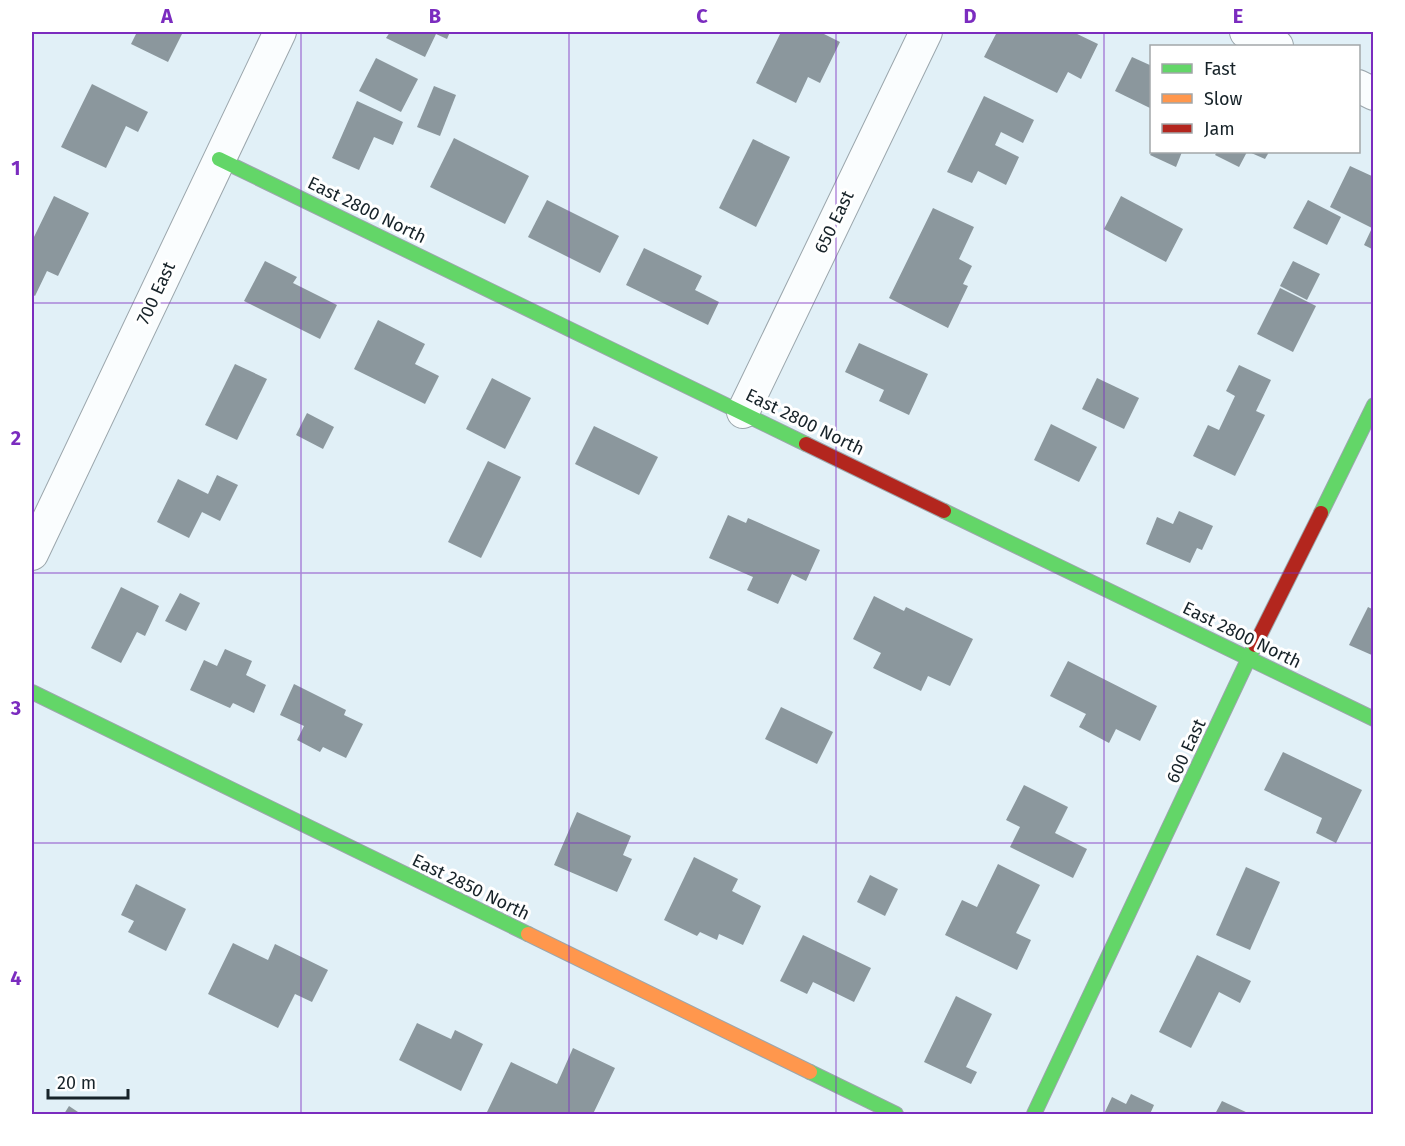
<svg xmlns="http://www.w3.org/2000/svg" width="1405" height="1146" viewBox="0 0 1405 1146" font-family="'Fira Sans',sans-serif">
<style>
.building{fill:#8b979d}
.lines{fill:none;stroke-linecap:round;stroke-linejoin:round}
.street-casing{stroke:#9ba6ac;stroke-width:34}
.fast-casing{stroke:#9ba6ac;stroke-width:16}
.slow-casing{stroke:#9ba6ac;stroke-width:16}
.jam-casing{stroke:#9ba6ac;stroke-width:16}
.street{stroke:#fafdfe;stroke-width:32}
.fast{stroke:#63d668;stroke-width:14}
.slow{stroke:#ff974d;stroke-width:14}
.jam{stroke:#b3261e;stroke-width:14}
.grid{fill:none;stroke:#7b2cbf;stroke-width:1.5;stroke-opacity:0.55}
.labels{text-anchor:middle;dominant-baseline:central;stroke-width:6;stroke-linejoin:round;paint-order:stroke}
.street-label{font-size:18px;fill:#172329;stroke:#fff}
.neatline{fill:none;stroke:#7b2cbf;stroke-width:2}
.grid-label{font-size:20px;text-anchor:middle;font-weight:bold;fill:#7b2cbf}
</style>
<rect width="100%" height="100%" fill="#e1f0f7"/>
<!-- building -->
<g class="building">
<polygon points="137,32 183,32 168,62 131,44"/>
<polygon points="390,32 450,32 447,39 436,34 425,57 386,38"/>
<polygon points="781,32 820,32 840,42 820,83 808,77 796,103 756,83"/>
<polygon points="997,32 1073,32 1098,44 1081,79 1068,72 1057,93 984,57"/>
<polygon points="1132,57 1152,66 1152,109 1115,91"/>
<polygon points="376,58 418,79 401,112 359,91"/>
<polygon points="92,84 148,112 138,132 126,126 106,168 61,147"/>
<polygon points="434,86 456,95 440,136 417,127"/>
<polygon points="984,96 1034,120 1023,143 1001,132 995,145 1019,157 1006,185 978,171 972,183 947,172"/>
<polygon points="357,101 403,122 393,145 374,137 359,170 332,158"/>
<polygon points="454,138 529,176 505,224 430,187"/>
<polygon points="753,139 790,157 756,227 719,208"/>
<polygon points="1152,152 1182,152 1176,167 1150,155"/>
<polygon points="1217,152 1247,152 1239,167 1215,155"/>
<polygon points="1249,152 1269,152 1265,159"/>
<polygon points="1350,166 1374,177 1374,250 1364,245 1372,228 1330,207"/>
<polygon points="54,196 89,213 58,276 47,271 35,296 32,294 32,241"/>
<polygon points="1121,196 1183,229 1166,262 1104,229"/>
<polygon points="547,200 619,236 600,273 528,237"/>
<polygon points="1308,200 1341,217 1327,245 1293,228"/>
<polygon points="933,208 974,227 959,259 972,266 963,284 968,286 948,328 889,298"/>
<polygon points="644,248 702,276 695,290 719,302 708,325 626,285"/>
<polygon points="265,261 297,277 293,283 337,305 320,339 244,301"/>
<polygon points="1293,261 1320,274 1307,300 1280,286"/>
<polygon points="1280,288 1316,306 1293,352 1257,334"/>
<polygon points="378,320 425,344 415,364 439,376 425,404 354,369"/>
<polygon points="859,343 928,374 909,415 879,401 884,390 845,372"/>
<polygon points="235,364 267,379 237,440 205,425"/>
<polygon points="1239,365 1271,380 1256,411 1265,415 1235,476 1193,456 1208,425 1219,430 1235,396 1226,391"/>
<polygon points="492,378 531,398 505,449 466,429"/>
<polygon points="1097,378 1139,398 1124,429 1082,409"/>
<polygon points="307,413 334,427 323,449 296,435"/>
<polygon points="1051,424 1097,447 1079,482 1034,460"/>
<polygon points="594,426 658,457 639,495 575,464"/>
<polygon points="488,461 521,477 481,558 448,542"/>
<polygon points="217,475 238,485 220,521 202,512 189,538 157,522 178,479 208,494"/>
<polygon points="1179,511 1213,526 1202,550 1197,548 1190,563 1146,544 1157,517 1173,524"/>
<polygon points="728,515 746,523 748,518 820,550 806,581 792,574 778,604 747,590 753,577 709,558"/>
<polygon points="121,587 159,606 145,636 137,632 121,663 91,648"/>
<polygon points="180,593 200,603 186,631 165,621"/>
<polygon points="874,596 904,611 906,607 973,639 950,686 928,676 921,691 873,668 881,653 853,639"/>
<polygon points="1368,607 1374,610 1374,656 1349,645"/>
<polygon points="225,649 252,661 246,675 266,685 254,713 233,703 230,708 190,690 204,660 217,666"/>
<polygon points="1068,661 1157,706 1140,741 1116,729 1109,743 1079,727 1086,714 1050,696"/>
<polygon points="294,684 346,710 344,715 363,724 346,758 323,747 320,752 297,740 304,726 280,715"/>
<polygon points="781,707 833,732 817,764 765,739"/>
<polygon points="1283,752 1362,790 1336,843 1316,833 1322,818 1264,790"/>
<polygon points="1024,785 1068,807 1055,833 1087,849 1073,878 1010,847 1020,827 1006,820"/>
<polygon points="577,812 631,836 623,855 632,859 617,892 554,865"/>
<polygon points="694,857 738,879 732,891 761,906 743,945 719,934 717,940 700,932 697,936 664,920"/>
<polygon points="998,864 1040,885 1016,933 1031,940 1017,970 945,935 962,900 977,907"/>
<polygon points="1246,867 1280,882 1250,950 1216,935"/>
<polygon points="870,875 898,889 885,916 857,902"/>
<polygon points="136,884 186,909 166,951 128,932 134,921 121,915"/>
<polygon points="803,935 871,968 854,1002 813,982 807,994 780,981"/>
<polygon points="233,943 268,960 275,944 328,970 312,1002 295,994 278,1028 208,994"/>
<polygon points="1197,955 1251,981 1240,1003 1219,992 1191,1048 1159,1032"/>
<polygon points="956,996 992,1014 966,1067 977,1072 971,1084 924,1062"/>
<polygon points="417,1023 451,1039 455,1030 483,1044 461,1091 399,1060"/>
<polygon points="573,1048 615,1068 593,1114 493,1114 487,1112 511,1062 557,1084"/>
<polygon points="1131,1094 1154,1105 1150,1114 1104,1114 1112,1097 1126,1104"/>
<polygon points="1222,1101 1248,1113 1247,1114 1215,1114"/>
<polygon points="69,1106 81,1114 64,1114"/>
</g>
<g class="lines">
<defs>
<g id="street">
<polyline points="1246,32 1277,46"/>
<polyline points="1358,86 1374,94"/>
<polyline points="743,412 926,32"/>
<polyline points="32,554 280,32"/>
</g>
<g id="fast">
<polyline points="219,159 806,444"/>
<polyline points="944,511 1374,719"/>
<polyline points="1321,513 1374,405"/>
<polyline points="32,692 528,934"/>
<polyline points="810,1072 896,1114"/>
<polyline points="1034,1114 1255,645"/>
</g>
<polyline id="slow" points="528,934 810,1072"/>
<g id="jam">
<polyline points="806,444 944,511"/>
<polyline points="1255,645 1321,513"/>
</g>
</defs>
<!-- street casing -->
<use href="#street" class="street-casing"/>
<!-- fast casing -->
<use href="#fast" class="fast-casing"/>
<!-- slow casing -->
<use href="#slow" class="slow-casing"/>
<!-- jam casing -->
<use href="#jam" class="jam-casing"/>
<!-- street -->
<use href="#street" class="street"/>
<!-- fast -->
<use href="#fast" class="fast"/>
<!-- slow -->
<use href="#slow" class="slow"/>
<!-- jam -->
<use href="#jam" class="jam"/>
</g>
<!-- grid -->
<path class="grid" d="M 301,32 L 301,1114M 569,32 L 569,1114M 836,32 L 836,1114M 1104,32 L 1104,1114M 32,303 L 1374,303M 32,573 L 1374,573M 32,843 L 1374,843"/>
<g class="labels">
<!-- street labels -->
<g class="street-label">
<text transform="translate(367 210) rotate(26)">East 2800 North</text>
<text transform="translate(834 222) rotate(-64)">650 East</text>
<text transform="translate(156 293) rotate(-65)">700 East</text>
<text transform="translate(805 422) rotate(26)">East 2800 North</text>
<text transform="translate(1242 635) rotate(26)">East 2800 North</text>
<text transform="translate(1186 751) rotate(-65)">600 East</text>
<text transform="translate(471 887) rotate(26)">East 2850 North</text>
</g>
</g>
<!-- border -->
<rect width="1405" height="1146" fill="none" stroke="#ffffff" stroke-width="66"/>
<!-- legend -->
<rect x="1150" y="45" width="210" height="108" fill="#ffffff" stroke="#a2a7a9" stroke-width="1.5"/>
<rect x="1162" y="64" width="30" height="9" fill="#63d668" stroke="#a2a7a9" stroke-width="1.5"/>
<text x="1204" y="75" font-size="18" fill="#172329">Fast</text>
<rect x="1162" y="94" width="30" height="9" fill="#ff974d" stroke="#a2a7a9" stroke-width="1.5"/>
<text x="1204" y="105" font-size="18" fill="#172329">Slow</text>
<rect x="1162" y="124" width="30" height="9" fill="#b3261e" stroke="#a2a7a9" stroke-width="1.5"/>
<text x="1204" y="135" font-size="18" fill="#172329">Jam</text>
<!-- scale -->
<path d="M48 1089v9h80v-9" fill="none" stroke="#172329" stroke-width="3"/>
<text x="57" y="1089" font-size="18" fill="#172329" stroke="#ffffff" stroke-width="4.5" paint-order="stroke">20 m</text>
<rect x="33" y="33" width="1339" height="1080" class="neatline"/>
<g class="grid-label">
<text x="167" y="23">A</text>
<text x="435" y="23">B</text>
<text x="702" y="23">C</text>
<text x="970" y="23">D</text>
<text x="1238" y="23">E</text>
<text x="16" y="175">1</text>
<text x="16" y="445">2</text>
<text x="16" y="715">3</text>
<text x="16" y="985">4</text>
</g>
</svg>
